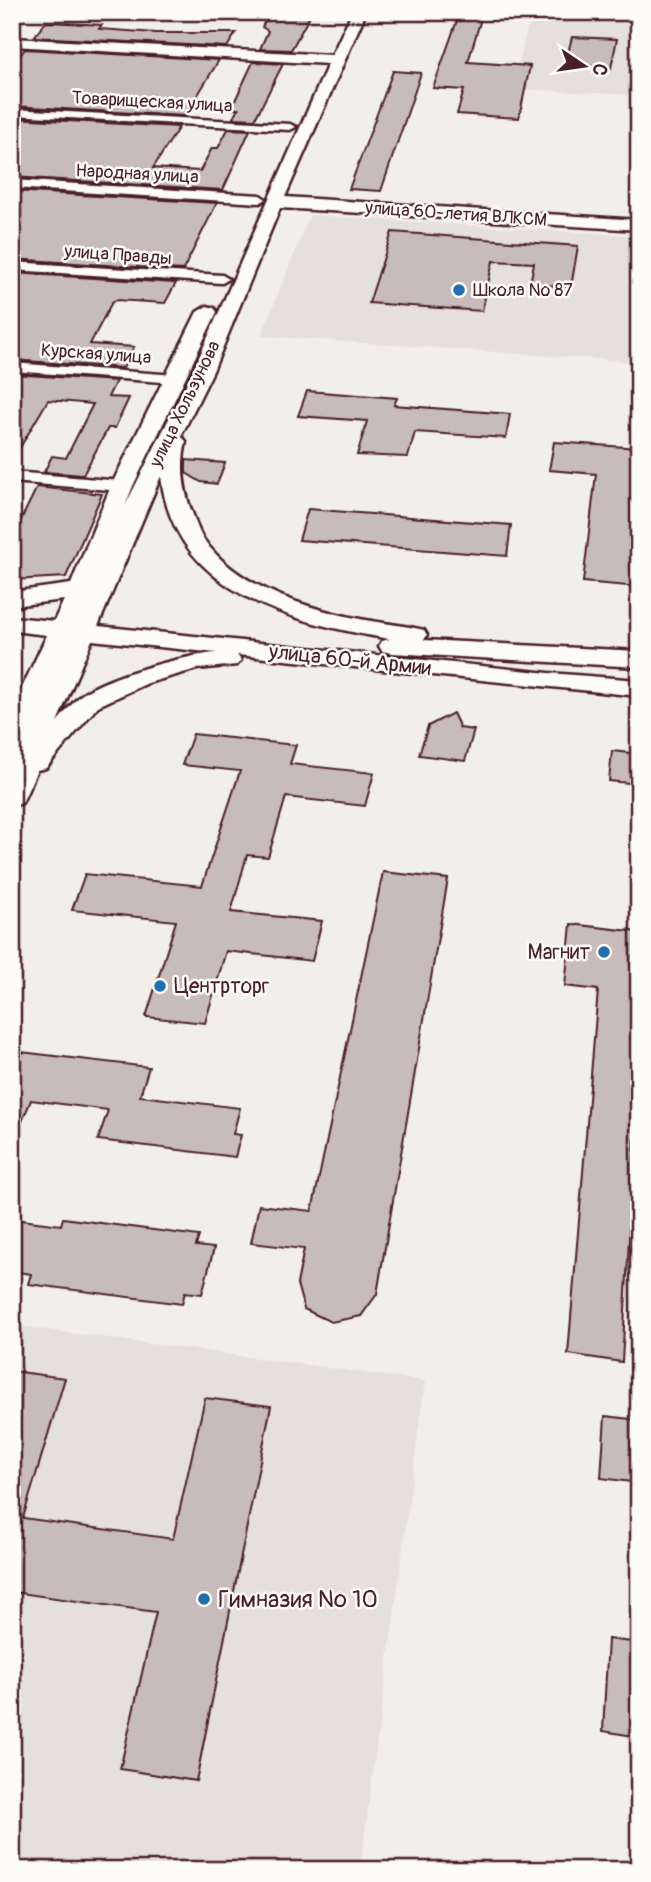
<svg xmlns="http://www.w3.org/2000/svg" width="651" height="1882" viewBox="0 0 651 1882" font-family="Pangolin,sans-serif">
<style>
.built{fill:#e5dfdd}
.building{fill:#c8bbbb;stroke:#4a1f2b;stroke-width:2}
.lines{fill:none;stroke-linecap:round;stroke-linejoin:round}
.street-casing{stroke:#4a1f2b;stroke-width:5}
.secondary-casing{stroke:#4a1f2b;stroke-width:5}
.street{fill:#fdfcf7;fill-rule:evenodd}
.secondary{fill:#fdfcf7;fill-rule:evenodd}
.poi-dot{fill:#1f6fb2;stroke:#fdfcf7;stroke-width:2.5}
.labels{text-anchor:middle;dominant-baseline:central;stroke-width:5;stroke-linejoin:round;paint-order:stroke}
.far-street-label{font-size:18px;fill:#4a1f2b;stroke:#fdfcf7}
.far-poi-label{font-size:18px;fill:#4a1f2b;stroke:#fdfcf7;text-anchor:start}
.street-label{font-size:21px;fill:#4a1f2b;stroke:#fdfcf7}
.poi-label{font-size:21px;fill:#4a1f2b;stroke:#fdfcf7;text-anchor:end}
.near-poi-label{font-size:24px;fill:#4a1f2b;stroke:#fdfcf7;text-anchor:start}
</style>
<rect width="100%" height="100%" fill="#f2efeb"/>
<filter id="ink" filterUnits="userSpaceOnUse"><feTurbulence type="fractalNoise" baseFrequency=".0143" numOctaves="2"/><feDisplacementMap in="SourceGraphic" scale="14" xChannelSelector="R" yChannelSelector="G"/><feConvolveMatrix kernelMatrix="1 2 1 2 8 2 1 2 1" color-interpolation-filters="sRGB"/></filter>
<g filter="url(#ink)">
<!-- built -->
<g class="built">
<polygon points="531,12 639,12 639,95 513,89 528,74 530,66 519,65"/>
<polygon points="310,215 639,236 639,362 261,336"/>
<polygon points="12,1325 425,1381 360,1870 12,1870"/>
</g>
<!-- building -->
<g class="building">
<polygon points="269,12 312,12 291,50 260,49 268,31 262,27"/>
<polygon points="460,12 483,12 468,62 530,66 519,118 457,114 464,90 433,88"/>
<polygon points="49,22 102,25 99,29 156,33 236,33 227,47 34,37 45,23"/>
<polygon points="572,37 617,39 611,68 565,65"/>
<polygon points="25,49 219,60 185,116 12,106 12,66"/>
<polygon points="253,62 283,64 255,119 233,118 238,109 231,109"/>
<polygon points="393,71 421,73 381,191 349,189"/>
<polygon points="12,118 179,127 153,168 200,171 212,148 218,148 228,129 250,130 223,190 12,177 12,148 22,137 12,136"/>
<polygon points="12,191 217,203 183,270 12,259"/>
<polygon points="392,232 578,246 571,287 530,284 534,263 493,261 482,311 369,303"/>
<polygon points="12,273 176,283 165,303 116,300 112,302 90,344 134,347 123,368 12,360"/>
<polygon points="12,374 116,381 108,397 129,398 115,428 108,428 83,475 44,472 52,456 66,458 93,404 48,400 12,461"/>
<polygon points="307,391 397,398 394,405 510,414 506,438 415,432 408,457 357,455 367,421 298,416"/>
<polygon points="554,442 639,448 639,587 583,582 596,474 549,470"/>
<polygon points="186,460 225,463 217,484 201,482 186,473"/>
<polygon points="37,487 102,494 66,577 12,580 12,524 19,524"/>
<polygon points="308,509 511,525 507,556 299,540"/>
<polygon points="453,713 460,728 474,730 465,761 419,755 428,726"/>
<polygon points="193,734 296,745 290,764 374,773 365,806 286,797 268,857 247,855 231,912 322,921 312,961 226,951 205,1023 146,1017 176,921 72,910 85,874 202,886 240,771 182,765"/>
<polygon points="612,751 639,754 639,784 609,781"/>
<polygon points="383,872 448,879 377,1294 361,1316 331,1322 304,1309 297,1284 304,1249 251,1243 259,1205 312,1211"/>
<polygon points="571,924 639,932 639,1067 622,1362 568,1354 598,990 565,986"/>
<polygon points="12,1051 149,1067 140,1096 240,1108 233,1134 241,1135 235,1157 98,1140 108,1110 31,1100 12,1145"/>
<polygon points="63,1218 199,1236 196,1246 214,1248 202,1294 185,1292 182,1304 28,1284 31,1274 12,1271 12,1219 61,1225"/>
<polygon points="12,1371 65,1378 23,1518 173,1539 205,1398 271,1406 196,1781 120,1769 156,1612 12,1592"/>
<polygon points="605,1416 639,1420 639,1483 601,1478"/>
<polygon points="608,1639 639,1643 639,1737 603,1731"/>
</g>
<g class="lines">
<defs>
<g id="street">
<polygon points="12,109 290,124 296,127 290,130 12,115"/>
<polygon points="12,180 260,195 266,199 260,203 12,188"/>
<polygon points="12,262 222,275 229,279 222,283 12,270"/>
<polygon points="12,363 176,375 183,379 176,383 12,371"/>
<polygon points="12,472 122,481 130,486 122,491 12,482"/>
</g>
<path id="secondary" d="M 352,12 L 366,12 L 285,197 L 639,220 L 639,230 L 280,208 L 213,371 L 181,436 L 186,441 C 180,467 183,490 193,515 C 196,523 199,533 204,540 C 237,587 305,608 360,619 C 381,623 403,625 424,630 L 427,635 L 424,640 L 639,651 L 639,667 L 391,653 L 382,651 L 379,646 L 382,641 L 390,639 C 292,623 173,592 161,476 L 98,626 L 549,673 L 639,680 L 639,696 L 237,655 L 241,660 L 237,665 L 197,669 L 148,683 L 98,706 L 46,768 L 37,770 L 22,803 L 12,806 L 12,765 L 22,743 L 12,746 L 12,709 L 47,635 L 12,631 L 12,617 L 54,621 L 64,600 L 12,606 L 12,592 L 71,584 L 111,486 L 197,312 L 207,306 L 214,308 L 217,312 L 133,486 L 125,506 L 193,371 L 328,64 L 12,46 L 12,38 L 332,55 ZM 92,640 L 217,653 C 185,655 102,677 79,697 C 71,704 64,714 57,722 Z"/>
</defs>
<!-- street casing -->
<use href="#street" class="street-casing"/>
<!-- secondary casing -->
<use href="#secondary" class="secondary-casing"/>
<!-- street -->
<use href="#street" class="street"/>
<!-- secondary -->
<use href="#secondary" class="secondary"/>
</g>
</g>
<!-- markers -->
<g class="poi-dot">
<circle cx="459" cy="290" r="7"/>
<circle cx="604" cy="952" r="7"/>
<circle cx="160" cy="986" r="7"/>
<circle cx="204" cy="1599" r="7"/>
</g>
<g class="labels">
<!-- far-street labels -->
<g class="far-street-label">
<text transform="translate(152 102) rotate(3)">Товарищеская улица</text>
<text transform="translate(137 174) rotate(3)">Народная улица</text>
<text transform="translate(456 214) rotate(4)">улица 60-летия ВЛКСМ</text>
<text transform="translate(118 255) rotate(4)">улица Правды</text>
<text transform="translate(96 354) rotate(4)">Курская улица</text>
<text transform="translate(185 404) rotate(-64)">улица Хользунова</text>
</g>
<!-- far-poi labels -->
<g class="far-poi-label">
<text x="473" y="290">Школа № 87</text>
</g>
<!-- street labels -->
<g class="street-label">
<text transform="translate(350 660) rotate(6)">улица 60-й Армии</text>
</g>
<!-- poi labels -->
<g class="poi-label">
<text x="590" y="952">Магнит</text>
<text x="174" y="986" text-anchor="start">Центрторг</text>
</g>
<!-- near-poi labels -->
<g class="near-poi-label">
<text x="218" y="1599">Гимназия № 10</text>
</g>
</g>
<!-- margin -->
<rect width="651" height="1882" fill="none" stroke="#fdfcf7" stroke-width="42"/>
<rect x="21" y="21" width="609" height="1840" fill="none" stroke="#4a1f2b" stroke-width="2.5" filter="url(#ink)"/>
<!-- north arrow -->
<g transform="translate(584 66) rotate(103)" stroke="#fdfcf7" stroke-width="5" paint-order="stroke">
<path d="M0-5L12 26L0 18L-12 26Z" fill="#4a1f2b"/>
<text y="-10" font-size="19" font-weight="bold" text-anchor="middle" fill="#4a1f2b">С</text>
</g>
</svg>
